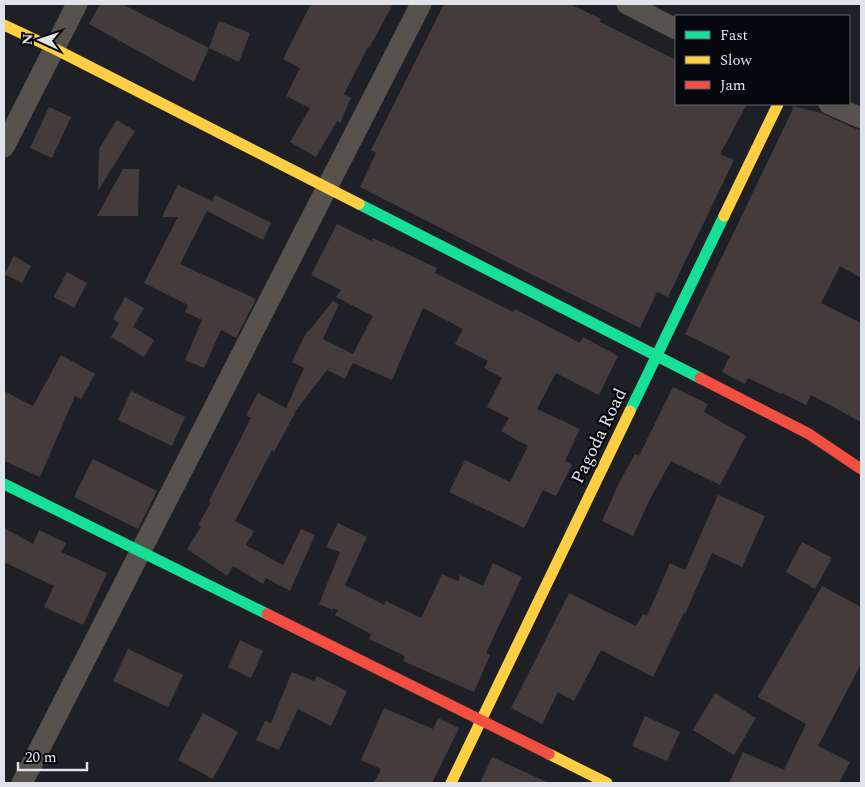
<svg xmlns="http://www.w3.org/2000/svg" width="865" height="787" viewBox="0 0 865 787" font-family="Spectral,serif">
<style>
.building{fill:#443c3c}
.lines{fill:none;stroke-linecap:round;stroke-linejoin:round}
.street{stroke:#56524e;stroke-width:21}
.fast{stroke:#16e098;stroke-width:11}
.slow{stroke:#ffcf43;stroke-width:11}
.jam{stroke:#f24e42;stroke-width:11}
.labels{text-anchor:middle;dominant-baseline:central;stroke-width:4.5;stroke-linejoin:round;paint-order:stroke}
.street-label{font-size:18px;fill:#e1e3eb;stroke:#07080d}
</style>
<rect width="100%" height="100%" fill="#1e2026"/>
<!-- building -->
<g class="building">
<polygon points="100,4 122,4 209,48 194,82 89,24"/>
<polygon points="311,4 393,4 369,48 368,47 344,94 351,98 340,123 337,121 316,157 290,142 310,108 286,96 300,68 283,59"/>
<polygon points="444,4 570,4 601,19 600,22 676,60 676,104 747,104 720,154 734,160 668,297 657,292 640,328 519,268 360,187 376,153 371,150"/>
<polygon points="219,21 250,33 239,62 209,48"/>
<polygon points="793,106 821,113 856,129 861,130 861,278 840,266 821,303 861,323 861,422 811,395 806,405 782,393 781,394 748,378 745,384 722,372 730,356 685,334 792,111"/>
<polygon points="49,107 71,117 52,158 30,148"/>
<polygon points="117,120 135,131 98,191 99,149"/>
<polygon points="123,169 139,169 138,216 97,216"/>
<polygon points="178,185 212,201 215,195 271,223 263,240 207,211 180,264 256,299 236,338 221,330 204,368 185,360 202,320 185,312 188,305 144,283 178,217 162,217"/>
<polygon points="337,224 372,241 373,238 437,268 435,273 513,312 515,309 580,343 583,337 618,356 599,395 556,373 537,409 580,429 565,461 572,465 556,496 543,490 524,528 449,492 465,460 510,482 528,446 501,431 509,418 487,407 502,378 484,368 488,361 455,344 463,329 423,308 392,380 353,363 345,379 327,370 294,413 295,413 274,452 272,450 235,521 254,531 246,545 283,565 301,529 315,535 290,591 266,578 263,584 233,566 227,576 187,549 201,527 198,525 211,502 209,501 251,418 246,415 258,393 286,408 304,368 292,362 307,331 308,332 333,301 339,304 323,339 353,354 373,316 336,297 341,290 311,275"/>
<polygon points="14,256 31,266 22,283 4,274"/>
<polygon points="67,272 87,283 74,308 54,297"/>
<polygon points="125,297 144,308 133,327 154,340 144,357 111,337 119,323 113,319"/>
<polygon points="61,355 95,374 81,399 75,396 40,477 4,461 4,391 33,406"/>
<polygon points="673,387 708,404 704,412 746,436 720,485 671,461 650,499 633,536 602,521 619,483 635,454 639,456"/>
<polygon points="131,391 185,417 172,446 118,420"/>
<polygon points="93,459 157,491 138,529 74,497"/>
<polygon points="718,495 765,516 742,567 712,553 685,614 684,613 653,677 601,650 574,701 558,692 542,724 511,708 569,593 636,626 643,614 647,616 670,563 685,570"/>
<polygon points="338,523 367,537 345,585 384,605 386,601 421,618 442,574 458,581 460,575 483,586 493,563 522,577 486,653 490,655 474,692 403,661 405,656 369,639 371,634 335,615 338,610 333,608 333,610 319,604 340,552 326,547"/>
<polygon points="4,528 33,544 39,530 66,543 61,552 107,573 83,625 44,607 54,586 4,562"/>
<polygon points="802,542 832,558 815,589 786,572"/>
<polygon points="822,586 861,607 861,664 818,746 850,762 839,783 729,783 743,752 784,770 806,724 758,697"/>
<polygon points="240,640 263,651 251,678 228,667"/>
<polygon points="128,649 183,675 168,707 113,681"/>
<polygon points="292,672 314,681 317,676 347,691 331,726 298,709 279,750 256,740 265,721 271,723"/>
<polygon points="715,693 756,718 734,755 693,730"/>
<polygon points="384,708 433,729 438,718 459,728 432,783 374,783 381,769 361,760"/>
<polygon points="203,713 238,732 213,779 178,760"/>
<polygon points="645,716 680,732 667,761 632,746"/>
<polygon points="492,757 549,783 480,783"/>
</g>
<g class="lines">
<!-- street -->
<g class="street">
<polyline points="627,4 676,29"/>
<polyline points="829,104 861,118"/>
<polyline points="4,147 77,4"/>
<polyline points="22,783 421,4"/>
</g>
<!-- fast -->
<g class="fast">
<polyline points="359,204 700,378"/>
<polyline points="630,411 724,216"/>
<polyline points="4,484 267,614"/>
</g>
<!-- slow -->
<g class="slow">
<polyline points="4,25 55,49 359,204"/>
<polyline points="724,216 778,104"/>
<polyline points="549,754 607,783"/>
<polyline points="451,783 630,411"/>
</g>
<!-- jam -->
<g class="jam">
<polyline points="700,378 809,434 861,469"/>
<polyline points="267,614 549,754"/>
</g>
</g>
<g class="labels">
<!-- street labels -->
<g class="street-label">
<text transform="translate(599 436) rotate(-64)">Pagoda Road</text>
</g>
</g>
<!-- border -->
<rect width="865" height="787" fill="none" stroke="#e1e3eb" stroke-width="10"/>
<!-- legend -->
<rect x="675" y="15" width="175" height="90" fill="#07080d" stroke="#5e6066"/>
<rect x="685" y="31" width="25" height="8" fill="#16e098" stroke="#5e6066"/>
<text x="720" y="40" font-size="15" fill="#e1e3eb">Fast</text>
<rect x="685" y="56" width="25" height="8" fill="#ffcf43" stroke="#5e6066"/>
<text x="720" y="65" font-size="15" fill="#e1e3eb">Slow</text>
<rect x="685" y="81" width="25" height="8" fill="#f24e42" stroke="#5e6066"/>
<text x="720" y="90" font-size="15" fill="#e1e3eb">Jam</text>
<!-- north arrow -->
<g transform="translate(40 40) rotate(273)" stroke="#07080d" stroke-width="4" paint-order="stroke">
<path d="M0-4L9 19L0 12L-9 19Z" fill="#e1e3eb"/>
<text y="-8" font-size="14" font-weight="bold" text-anchor="middle" fill="#e1e3eb">N</text>
</g>
<!-- scale -->
<path d="M18 762v8h69v-8" fill="none" stroke="#e1e3eb" stroke-width="2.5"/>
<text x="25" y="762" font-size="15" fill="#e1e3eb" stroke="#07080d" stroke-width="4" paint-order="stroke">20 m</text>
</svg>
